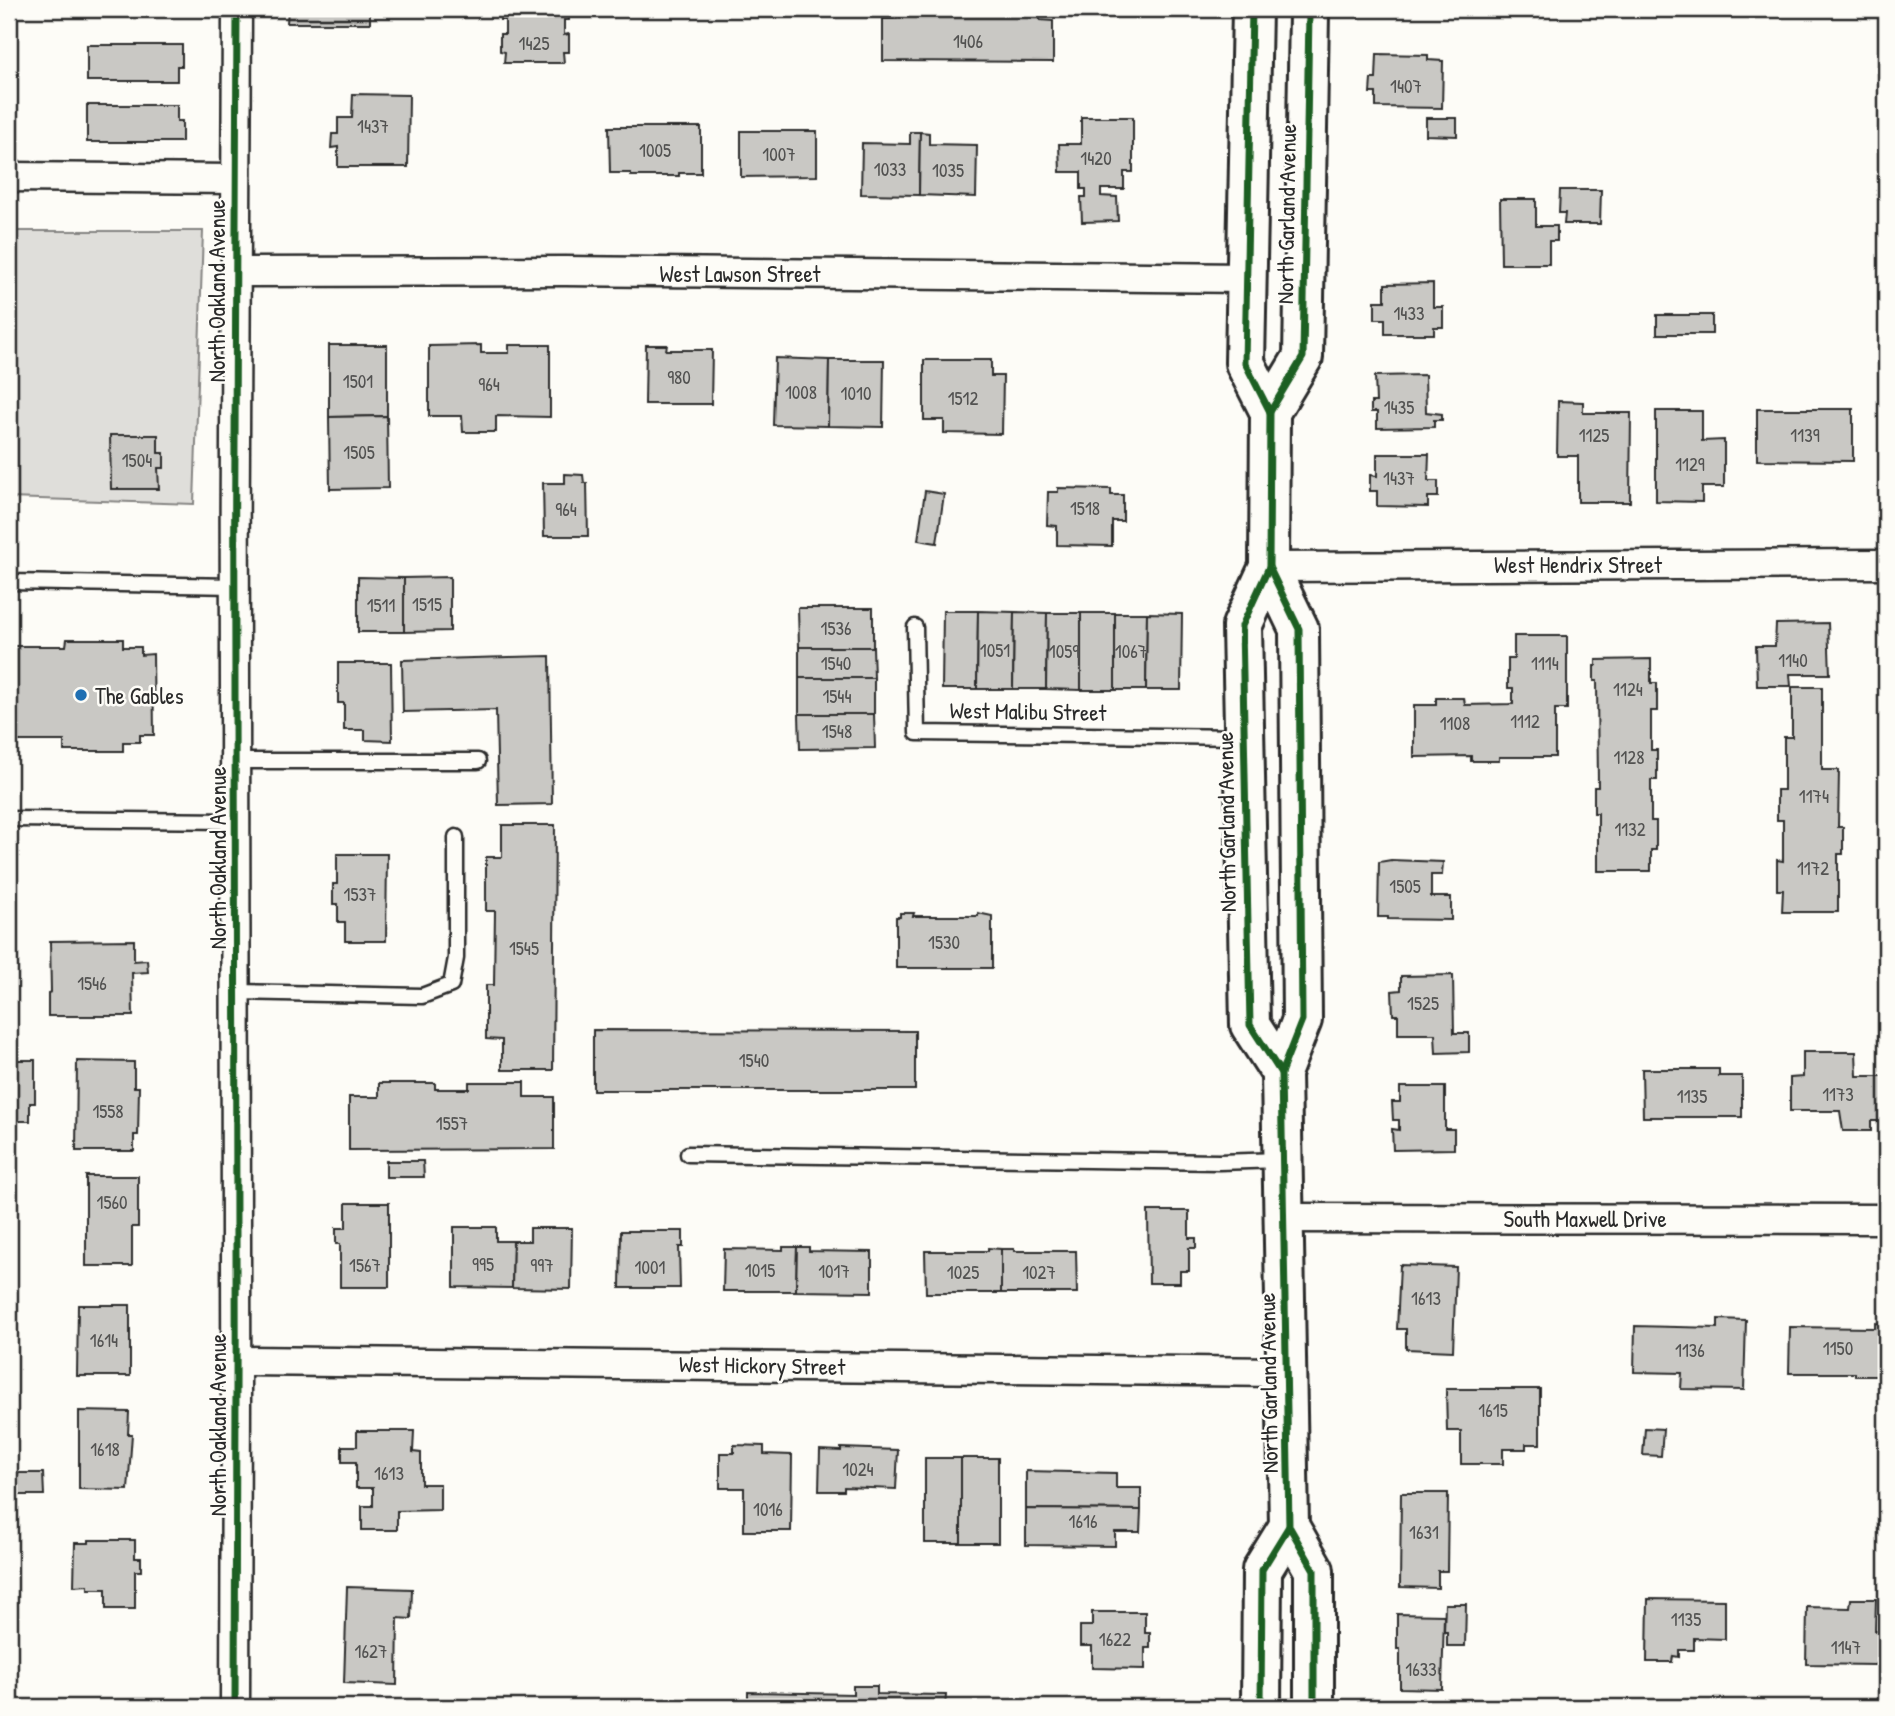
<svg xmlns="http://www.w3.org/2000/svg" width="1895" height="1716" viewBox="0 0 1895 1716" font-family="'Patrick Hand',sans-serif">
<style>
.green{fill:#dfdeda;stroke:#858482;stroke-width:2}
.building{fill:#c9c8c4;stroke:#2b2b2b;stroke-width:2}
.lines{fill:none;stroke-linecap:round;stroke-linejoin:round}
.service-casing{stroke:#2b2b2b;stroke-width:19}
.minor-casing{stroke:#2b2b2b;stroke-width:33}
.secondary-casing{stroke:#2b2b2b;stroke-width:44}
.service{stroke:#fdfcf7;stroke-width:14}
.minor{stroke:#fdfcf7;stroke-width:28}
.secondary{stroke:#fdfcf7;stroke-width:38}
.cycleway-casing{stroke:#fdfcf7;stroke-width:11}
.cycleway{stroke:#1b5e20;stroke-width:7}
.poi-dot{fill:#1f6fb2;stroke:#fdfcf7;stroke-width:2.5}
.labels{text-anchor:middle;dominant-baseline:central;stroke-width:5;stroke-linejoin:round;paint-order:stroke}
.number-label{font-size:19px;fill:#525251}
.street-label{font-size:23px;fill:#2b2b2b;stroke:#fdfcf7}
.poi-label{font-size:23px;fill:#2b2b2b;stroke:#fdfcf7;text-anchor:start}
</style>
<rect width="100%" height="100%" fill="#fdfcf7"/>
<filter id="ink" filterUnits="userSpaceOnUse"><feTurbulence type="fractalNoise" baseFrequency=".0143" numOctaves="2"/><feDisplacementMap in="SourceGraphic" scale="14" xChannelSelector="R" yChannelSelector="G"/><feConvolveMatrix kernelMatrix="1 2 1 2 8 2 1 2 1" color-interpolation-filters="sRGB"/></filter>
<g filter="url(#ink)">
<!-- green -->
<polygon class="green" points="9,231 203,231 194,504 9,498"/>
<!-- building -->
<g class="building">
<polygon points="288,9 370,9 370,23 287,23"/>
<polygon points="500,9 569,9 569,20 564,20 564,35 569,34 569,52 563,52 564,63 504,63 505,52 500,51 500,34 505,34 505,20 500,20"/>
<polygon points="897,9 953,9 953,12 983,12 983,9 1040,9 1040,20 1053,21 1053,62 883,61 883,19 897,19"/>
<polygon points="87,45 182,45 182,66 177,66 177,81 87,81"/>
<polygon points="1377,54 1428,55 1428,60 1443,61 1442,108 1376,107 1376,93 1370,93 1371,79 1376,79"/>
<rect x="9" y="74" width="7" height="63"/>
<polygon points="353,94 409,95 408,167 338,167 338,147 331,148 332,134 338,134 338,118 352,118"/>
<polygon points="87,105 177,105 177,121 182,121 182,142 87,142"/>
<polygon points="1081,117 1133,117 1133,172 1124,172 1124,189 1101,189 1101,196 1117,197 1118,221 1082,222 1081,197 1086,197 1086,189 1081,189 1081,172 1060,172 1059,144 1081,144"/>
<polygon points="1426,118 1457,118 1457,136 1426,135"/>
<polygon points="609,127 701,127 701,173 679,173 679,176 631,176 631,173 610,173"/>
<polygon points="741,131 817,131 817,176 741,177"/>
<polygon points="910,132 920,132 919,195 861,194 862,143 910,144"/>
<polygon points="920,132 929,133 929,144 977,145 976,197 919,195"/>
<polygon points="1560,190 1601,190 1600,224 1564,224 1565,213 1559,213"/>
<polygon points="1500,199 1536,199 1536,226 1557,226 1557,241 1549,241 1549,264 1501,264"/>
<polygon points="1433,283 1433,307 1443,307 1443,327 1434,327 1434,334 1385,334 1385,319 1375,319 1375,301 1385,301 1385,284"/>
<rect x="1657" y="315" width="55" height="19"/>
<polygon points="329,345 387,345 387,416 329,417"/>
<polygon points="481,345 481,353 509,353 509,345 550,345 550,417 496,416 496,432 463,432 462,416 429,416 429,346"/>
<polygon points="646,345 667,345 666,350 712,350 711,404 645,404"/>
<polygon points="775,358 829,360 828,426 773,425"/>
<polygon points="829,360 884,360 883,427 828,426"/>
<polygon points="924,360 991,360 991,376 1003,376 1002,434 944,433 944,420 924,420"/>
<polygon points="1425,375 1426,412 1442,414 1442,420 1434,420 1434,427 1377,428 1377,412 1371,412 1371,402 1376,402 1375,376"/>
<polygon points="1558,401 1583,402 1583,413 1631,413 1630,502 1578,502 1578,456 1557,456"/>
<polygon points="1757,409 1853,409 1853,461 1757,460"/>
<polygon points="1656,411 1702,411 1702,441 1724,440 1724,487 1702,487 1702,502 1656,501"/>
<polygon points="387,416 388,488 330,489 329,417"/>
<polygon points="110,435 158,435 158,453 164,453 164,468 158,468 159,489 111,489"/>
<polygon points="1377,454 1429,454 1428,481 1438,481 1438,497 1428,497 1428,507 1377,506 1377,491 1370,491 1370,475 1377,476"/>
<polygon points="565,474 583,475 584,483 587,483 588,536 544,536 543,483 565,483"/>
<polygon points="1058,488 1111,489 1111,495 1123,495 1123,521 1112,521 1112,546 1057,545 1057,526 1047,525 1048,492 1058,492"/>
<polygon points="925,491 944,494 937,543 918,540"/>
<polygon points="358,577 404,578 404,632 358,632"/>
<polygon points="450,577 450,631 404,632 404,578"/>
<polygon points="798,608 873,608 873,647 799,647"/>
<polygon points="943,611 978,611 977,689 942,689"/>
<polygon points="978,611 1014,612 1013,689 977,689"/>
<polygon points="1014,612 1047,613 1046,689 1013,689"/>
<polygon points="1047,613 1081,613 1081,690 1046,689"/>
<rect x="1081" y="613" width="34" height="77"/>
<polygon points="1115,613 1147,613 1146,690 1115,690"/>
<polygon points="1147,613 1182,614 1181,690 1146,690"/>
<polygon points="1828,623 1830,674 1790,674 1791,686 1757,686 1756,646 1775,646 1776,624"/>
<polygon points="1514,636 1567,636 1567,709 1555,709 1555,757 1499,757 1499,761 1471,761 1471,756 1414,757 1414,705 1436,705 1436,698 1464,698 1465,705 1513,704 1513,688 1508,688 1508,659 1514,659"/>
<polygon points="67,639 123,639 123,647 141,647 141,655 153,654 154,735 140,735 140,742 123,742 123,751 64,751 64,741 9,741 9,646 66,646"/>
<polygon points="799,647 873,647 874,678 799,678"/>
<polygon points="550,656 552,804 498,805 496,710 403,712 402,660"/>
<polygon points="1651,659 1651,683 1657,683 1657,711 1651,711 1651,750 1657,750 1657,780 1651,780 1651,821 1656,821 1656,850 1651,850 1651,871 1598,871 1598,813 1594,813 1594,787 1598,787 1597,681 1594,681 1594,666 1596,666 1596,660"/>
<polygon points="338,663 391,663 392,741 365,740 365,730 344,730 344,703 338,703"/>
<rect x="799" y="678" width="75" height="36"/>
<polygon points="1792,687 1822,687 1822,770 1839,770 1838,827 1843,827 1843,854 1838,854 1838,912 1782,912 1783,890 1777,890 1777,860 1783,861 1783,820 1777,820 1777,790 1784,790 1784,737 1792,737"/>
<polygon points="799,714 874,714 875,748 800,749"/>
<polygon points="502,825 555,825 553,1070 502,1070 502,1040 486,1039 486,985 494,985 495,911 486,911 486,857 502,857"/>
<polygon points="337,854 387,854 386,941 345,941 345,922 338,922 338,904 333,904 333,884 337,884"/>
<polygon points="1391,860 1443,862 1442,875 1431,875 1431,897 1451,897 1451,920 1388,919 1388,917 1378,917 1379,862"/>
<polygon points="900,913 914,913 913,916 978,916 978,913 992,916 992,968 896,968 896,917 900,917"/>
<polygon points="134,940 134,961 147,960 148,972 132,973 133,1016 48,1016 48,993 51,992 50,941"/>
<polygon points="1453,975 1454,1033 1469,1033 1469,1052 1436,1053 1435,1034 1398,1034 1398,1015 1393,1015 1392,991 1401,990 1401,976"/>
<polygon points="593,1030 915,1031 915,1090 593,1090"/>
<polygon points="1803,1052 1856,1052 1857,1076 1886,1076 1886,1121 1871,1121 1871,1131 1843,1131 1840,1111 1790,1111 1790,1078 1803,1077"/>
<polygon points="9,1060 35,1060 35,1103 30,1103 30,1121 9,1121"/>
<polygon points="77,1061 134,1062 134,1087 139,1087 138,1135 134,1135 134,1151 76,1151"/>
<polygon points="1642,1069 1719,1069 1719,1076 1742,1076 1742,1117 1643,1117"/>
<polygon points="469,1082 524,1082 524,1097 554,1097 554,1149 349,1150 349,1097 379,1097 379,1083 435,1083 435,1089 469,1089"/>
<polygon points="1400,1087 1445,1087 1445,1129 1454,1129 1454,1149 1393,1150 1392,1129 1399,1130 1399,1120 1393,1120 1392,1102 1400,1102"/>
<polygon points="386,1161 423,1161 424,1177 386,1177"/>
<polygon points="86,1176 138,1176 138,1227 132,1227 132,1266 86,1266"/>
<polygon points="346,1203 389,1203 389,1287 340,1287 340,1244 336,1244 336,1228 346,1228"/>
<polygon points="1148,1211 1189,1211 1189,1238 1196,1238 1196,1248 1189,1248 1189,1271 1180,1271 1180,1283 1149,1283"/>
<polygon points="454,1227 496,1227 496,1241 513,1241 512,1288 454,1287"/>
<polygon points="530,1228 572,1228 571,1289 512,1288 513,1241 530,1241"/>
<polygon points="621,1231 683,1231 683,1247 679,1247 680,1288 620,1288"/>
<polygon points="783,1247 797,1247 796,1291 723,1291 724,1249 783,1250"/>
<polygon points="797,1247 809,1247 809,1251 872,1252 872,1292 796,1291"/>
<polygon points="988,1248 1001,1249 1001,1293 926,1293 925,1251 988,1251"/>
<polygon points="1001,1249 1014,1249 1014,1251 1076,1251 1077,1293 1001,1293"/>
<polygon points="1400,1265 1456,1267 1453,1351 1406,1349 1406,1329 1397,1329"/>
<polygon points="78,1305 130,1305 130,1376 77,1376"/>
<polygon points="1718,1319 1746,1320 1744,1390 1681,1389 1682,1373 1634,1372 1635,1326 1718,1328"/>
<polygon points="1875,1323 1886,1324 1886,1368 1877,1367 1877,1376 1855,1376 1855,1373 1789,1373 1790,1327 1875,1328"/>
<polygon points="1446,1389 1540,1389 1540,1444 1526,1444 1526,1449 1503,1449 1503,1464 1461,1464 1461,1431 1447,1431"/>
<polygon points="79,1411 129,1412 128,1434 132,1434 128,1490 79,1489"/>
<polygon points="1645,1428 1663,1429 1661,1456 1643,1455"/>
<polygon points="357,1431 414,1431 413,1452 421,1453 421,1484 440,1484 440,1510 397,1511 397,1530 362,1530 362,1506 373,1506 373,1488 356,1488 356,1462 342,1462 342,1446 357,1446"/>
<polygon points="734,1445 764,1446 764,1454 792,1455 791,1531 744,1531 744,1488 720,1488 720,1453 734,1453"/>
<polygon points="841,1448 898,1450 896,1489 844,1487 844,1491 819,1491 820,1450 841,1451"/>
<rect x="925" y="1458" width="36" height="85"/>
<rect x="961" y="1458" width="37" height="85"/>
<polygon points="1026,1471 1116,1473 1116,1488 1141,1488 1141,1510 1026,1509"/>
<polygon points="9,1473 43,1473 44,1495 9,1495"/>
<polygon points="1401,1493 1448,1493 1447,1571 1438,1571 1438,1588 1400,1587"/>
<polygon points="1026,1509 1141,1510 1140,1532 1115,1532 1115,1546 1026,1545"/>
<polygon points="89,1540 135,1540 135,1558 141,1558 141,1571 135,1571 135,1609 106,1609 106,1589 88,1589 88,1585 74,1586 75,1543 89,1543"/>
<polygon points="347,1587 412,1589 411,1619 398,1618 397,1685 344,1683"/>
<polygon points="1648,1599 1725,1600 1725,1639 1694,1638 1694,1650 1679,1650 1679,1657 1673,1656 1672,1662 1647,1662"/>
<polygon points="1851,1599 1876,1599 1875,1631 1886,1631 1886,1663 1876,1663 1875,1665 1806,1664 1807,1607 1850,1608"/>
<polygon points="1445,1604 1466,1604 1465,1646 1447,1646 1447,1632 1444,1632"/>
<polygon points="1092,1612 1145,1612 1145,1633 1150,1633 1150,1648 1145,1648 1145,1669 1092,1668 1092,1646 1080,1646 1080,1626 1092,1626"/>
<polygon points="1397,1614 1444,1615 1442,1689 1400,1688 1400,1649 1397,1649"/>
<polygon points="853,1686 877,1686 877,1694 946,1695 945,1707 748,1707 748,1692 853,1694"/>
</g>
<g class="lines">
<defs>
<g id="service">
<polyline points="9,582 235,586"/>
<polyline points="915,627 917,733 1242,737"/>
<polyline points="236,761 478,761"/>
<polyline points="9,819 236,821"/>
<polyline points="236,992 422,996 451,985 456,958 456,837"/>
<polyline points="688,1154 1219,1162 1281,1160"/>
</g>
<g id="minor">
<polyline points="9,177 235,179"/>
<polyline points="234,272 565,271 1246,278"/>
<polyline points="1269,567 1886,564"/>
<polyline points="1284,1218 1886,1219"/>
<polyline points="237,1361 1287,1372"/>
<path d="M 235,1707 C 239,1141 231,575 237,9"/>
</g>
<g id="secondary">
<polyline points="1252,9 1245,363 1270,412 1269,567 1242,626 1250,1025 1281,1073"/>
<polyline points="1270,412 1303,357 1309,14 1307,9"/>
<polyline points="1269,567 1299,629 1302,1020 1281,1073 1289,1526 1314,1570 1314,1707"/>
<polyline points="1261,1707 1262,1570 1289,1526"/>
</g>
</defs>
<!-- service casing -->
<use href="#service" class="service-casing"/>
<!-- minor casing -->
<use href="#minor" class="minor-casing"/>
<!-- secondary casing -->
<use href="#secondary" class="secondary-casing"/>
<!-- service -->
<use href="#service" class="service"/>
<!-- minor -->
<use href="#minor" class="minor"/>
<!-- secondary -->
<use href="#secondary" class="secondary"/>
<defs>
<g id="cycleway">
<polyline points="1252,9 1245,363 1270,412 1269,567 1242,626 1250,1025 1281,1073"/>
<polyline points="1270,412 1303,357 1309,14 1307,9"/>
<polyline points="1269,567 1299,629 1302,1020 1281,1073 1289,1526 1314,1570 1314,1707"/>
<path d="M 235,1707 C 239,1141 231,575 237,9"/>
<polyline points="1261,1707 1262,1570 1289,1526"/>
</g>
</defs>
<!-- cycleway casing -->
<use href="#cycleway" class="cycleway-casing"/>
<!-- cycleway -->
<use href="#cycleway" class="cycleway"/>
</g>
</g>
<!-- markers -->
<circle class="poi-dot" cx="81" cy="695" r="7"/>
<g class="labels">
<!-- number labels -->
<g class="number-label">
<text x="968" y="41">1406</text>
<text x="534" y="43">1425</text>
<text x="1406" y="86">1407</text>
<text x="373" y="126">1437</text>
<text x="655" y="150">1005</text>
<text x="779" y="154">1007</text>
<text x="1096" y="158">1420</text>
<text x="890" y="169">1033</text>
<text x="948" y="170">1035</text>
<text x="1409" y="313">1433</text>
<text x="679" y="377">980</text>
<text x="358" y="381">1501</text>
<text x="489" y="384">964</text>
<text x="801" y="392">1008</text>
<text x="856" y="393">1010</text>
<text x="963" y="398">1512</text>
<text x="1399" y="407">1435</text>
<text x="1594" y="435">1125</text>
<text x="1805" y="435">1139</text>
<text x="359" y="452">1505</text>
<text x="137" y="460">1504</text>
<text x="1690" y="464">1129</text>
<text x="1399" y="478">1437</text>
<text x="1085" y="508">1518</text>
<text x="566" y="509">964</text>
<text x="427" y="604">1515</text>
<text x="381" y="605">1511</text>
<text x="836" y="628">1536</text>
<text x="995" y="650">1051</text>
<text x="1064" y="651">1059</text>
<text x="1131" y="651">1067</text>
<text x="1793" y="660">1140</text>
<text x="836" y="663">1540</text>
<text x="1545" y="663">1114</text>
<text x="1628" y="689">1124</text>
<text x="837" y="696">1544</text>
<text x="1525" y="721">1112</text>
<text x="1455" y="723">1108</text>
<text x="837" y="731">1548</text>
<text x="1629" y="757">1128</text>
<text x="1814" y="796">1174</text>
<text x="1630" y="829">1132</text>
<text x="1813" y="868">1172</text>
<text x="1405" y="886">1505</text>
<text x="360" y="894">1537</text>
<text x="944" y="942">1530</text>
<text x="524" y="948">1545</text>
<text x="92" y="983">1546</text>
<text x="1423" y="1003">1525</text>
<text x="754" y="1060">1540</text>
<text x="1838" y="1094">1173</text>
<text x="1692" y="1096">1135</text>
<text x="108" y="1111">1558</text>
<text x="452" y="1123">1557</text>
<text x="112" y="1202">1560</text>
<text x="483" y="1264">995</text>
<text x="365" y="1265">1567</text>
<text x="542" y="1265">997</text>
<text x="650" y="1267">1001</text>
<text x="760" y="1270">1015</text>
<text x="834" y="1271">1017</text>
<text x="963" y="1272">1025</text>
<text x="1039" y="1272">1027</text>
<text x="1426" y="1298">1613</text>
<text x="104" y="1340">1614</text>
<text x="1838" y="1348">1150</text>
<text x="1690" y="1350">1136</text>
<text x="1493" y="1410">1615</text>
<text x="105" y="1449">1618</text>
<text x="858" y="1469">1024</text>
<text x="389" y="1473">1613</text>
<text x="768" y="1509">1016</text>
<text x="1083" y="1521">1616</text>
<text x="1424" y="1532">1631</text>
<text x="1686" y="1619">1135</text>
<text x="1115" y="1639">1622</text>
<text x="1846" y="1647">1147</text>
<text x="371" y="1651">1627</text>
<text x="1421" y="1669">1633</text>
</g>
<!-- street labels -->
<g class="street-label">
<text transform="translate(1286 214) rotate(-89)">North Garland Avenue</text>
<text x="740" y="273">West Lawson Street</text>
<text transform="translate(216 291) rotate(-90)">North Oakland Avenue</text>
<text x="1578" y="564">West Hendrix Street</text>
<text transform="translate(1028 711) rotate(1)">West Malibu Street</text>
<text transform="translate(1226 822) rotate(-91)">North Garland Avenue</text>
<text transform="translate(217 858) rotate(-90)">North Oakland Avenue</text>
<text x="1585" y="1218">South Maxwell Drive</text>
<text transform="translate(762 1365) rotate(1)">West Hickory Street</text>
<text transform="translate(1268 1383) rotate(-91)">North Garland Avenue</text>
<text transform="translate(217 1425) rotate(-90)">North Oakland Avenue</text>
</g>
<!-- poi labels -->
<g class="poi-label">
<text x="95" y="695">The Gables</text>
</g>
</g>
<!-- margin -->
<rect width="1895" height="1716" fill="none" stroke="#fdfcf7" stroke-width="35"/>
<rect x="18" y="18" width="1860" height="1681" fill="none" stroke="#2b2b2b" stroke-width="2.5" filter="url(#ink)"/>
</svg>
